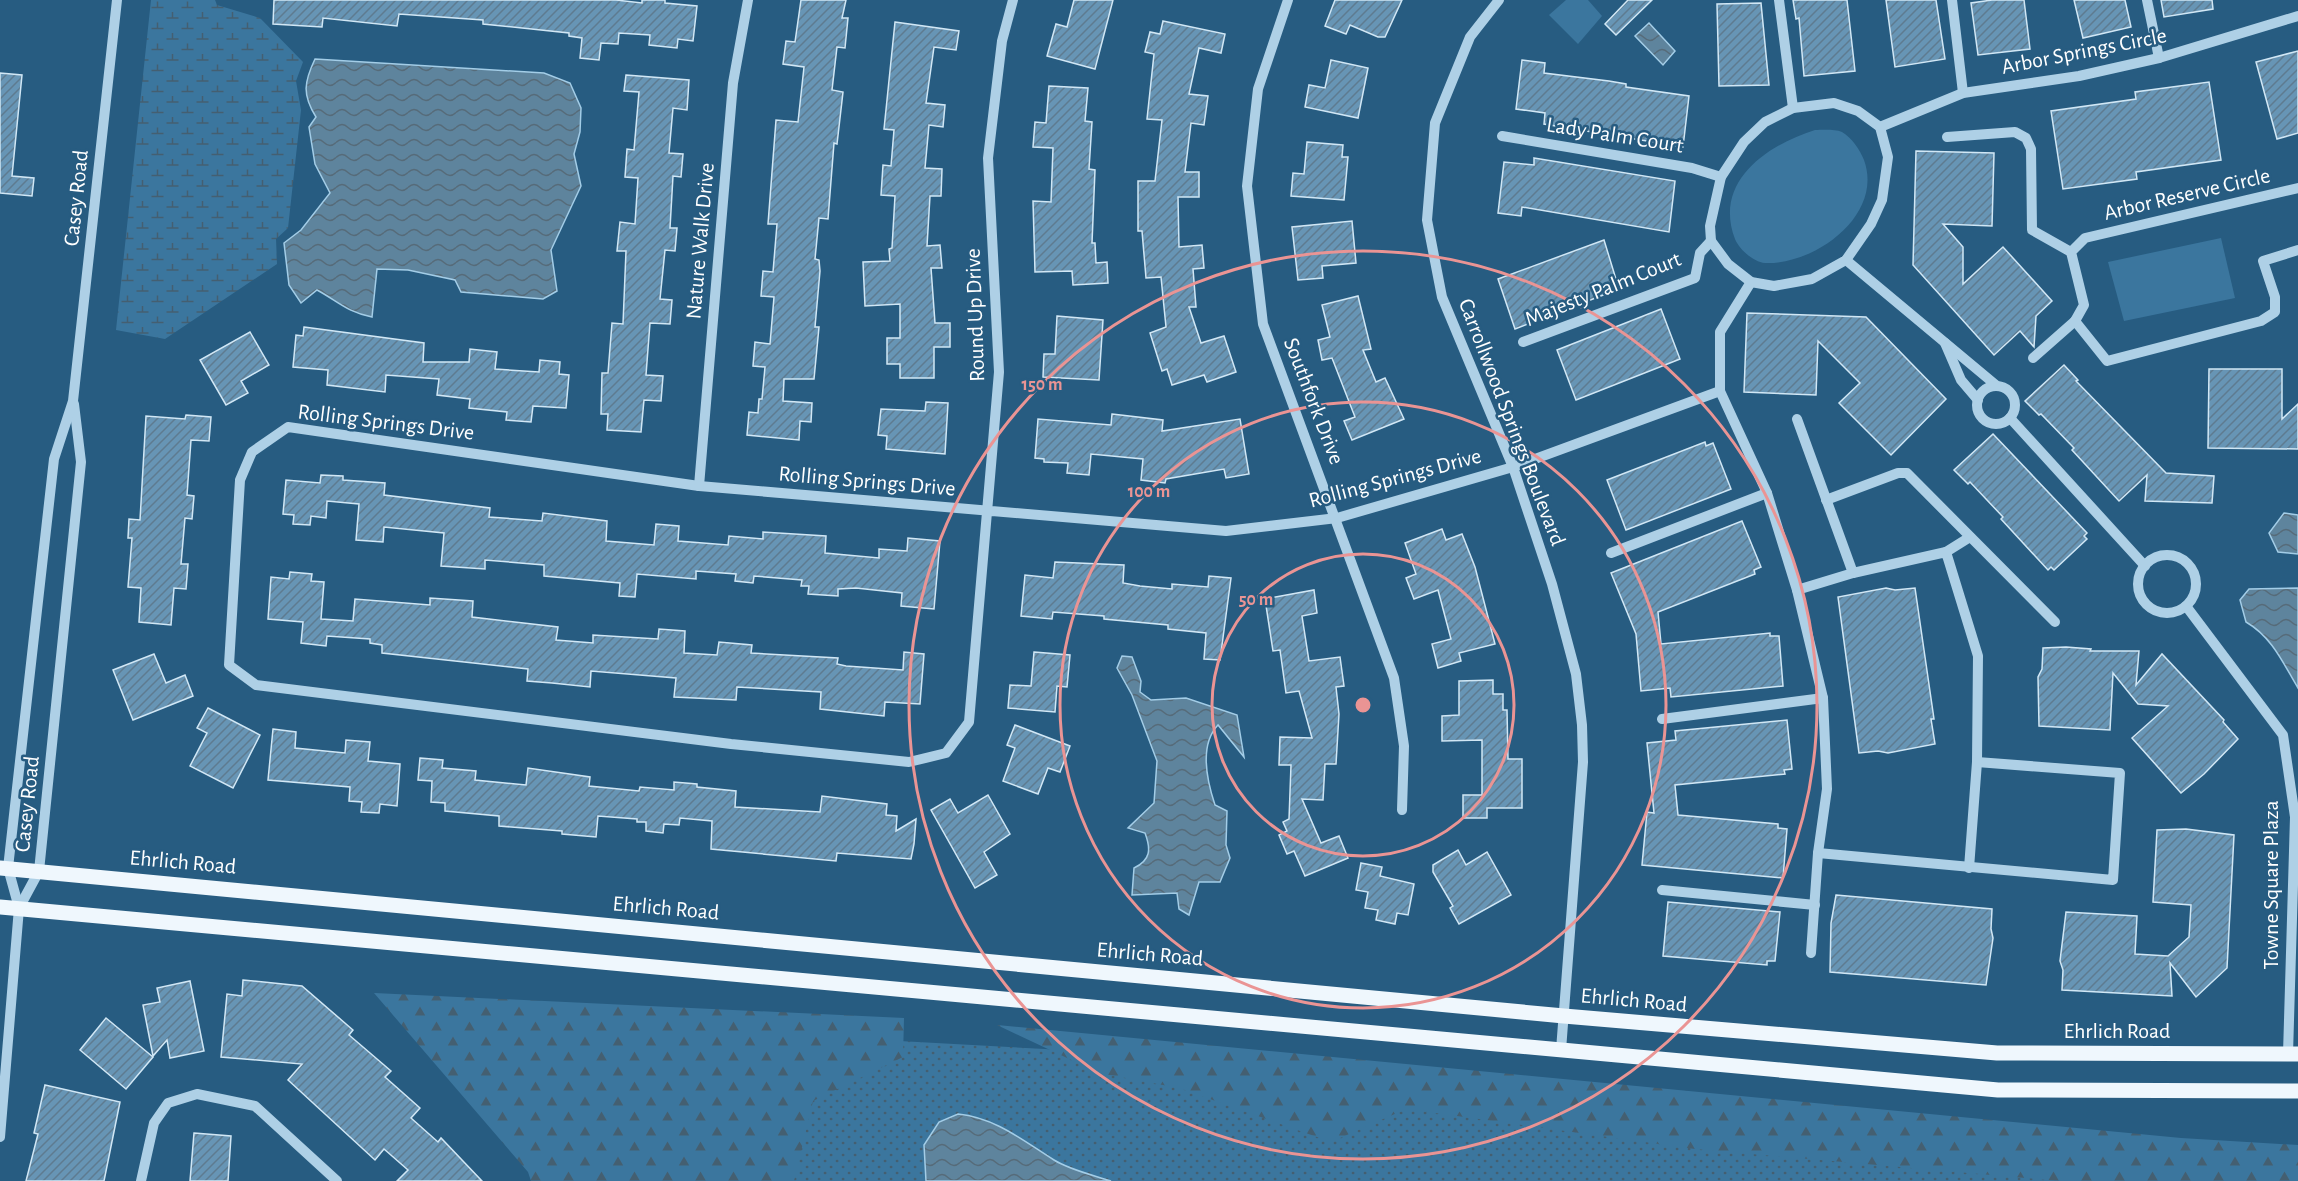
<svg xmlns="http://www.w3.org/2000/svg" width="2298" height="1181" viewBox="0 0 2298 1181" font-family="'Alegreya Sans',sans-serif">
<style>
.grass{fill:url(#grass-dots)}
.forest{fill:url(#forest-firs)}
.wetland{fill:url(#wetland-marsh)}
.park{fill:#3b769e}
.water{fill:url(#water-waves);stroke:#a3cde7;stroke-width:1.5}
.building{fill:url(#building-hatch);stroke:#d1e7f5;stroke-width:1.5}
.lines{fill:none;stroke-linecap:round;stroke-linejoin:round}
.minor{stroke:#aed0e6;stroke-width:10}
.major{stroke:#eff7fd;stroke-width:15}
.ring{fill:none;stroke:#ea9494;stroke-width:3}
.labels{text-anchor:middle;dominant-baseline:central;stroke-width:5;stroke-linejoin:round;paint-order:stroke}
.street-label{font-size:22px;fill:#fff;stroke:#275c81}
.centre{fill:#ea9494;stroke:#275c81;stroke-width:3}
.ring-label{font-size:18px;text-anchor:middle;font-weight:bold;fill:#ea9494;stroke:#275c81;stroke-width:5;stroke-linejoin:round;paint-order:stroke}
</style>
<defs>
<pattern id="grass-dots" width="8" height="8" patternUnits="userSpaceOnUse" patternTransform="scale(1.5)"><rect width="8" height="8" fill="#3b769e"/><path d="M2 2h.1M6 6h.1" fill="none" stroke="#445f71" stroke-width="1.8" stroke-linecap="round"/></pattern>
<pattern id="forest-firs" width="22" height="20" patternUnits="userSpaceOnUse" patternTransform="scale(1.5)"><rect width="22" height="20" fill="#3b769e"/><path d="M5 1l3.5 6h-7zM16 11l3.5 6h-7z" fill="#445f71"/></pattern>
<pattern id="wetland-marsh" width="20" height="14" patternUnits="userSpaceOnUse" patternTransform="scale(1.5)"><rect width="20" height="14" fill="#3b769e"/><path d="M1 5h8M5 5V1M11 12h8M15 12V8" fill="none" stroke="#445f71"/></pattern>
<pattern id="water-waves" width="16" height="10" patternUnits="userSpaceOnUse" patternTransform="scale(1.5)"><rect width="16" height="10" fill="#5e849d"/><path d="M0 5q4-4 8 0t8 0" fill="none" stroke="#566b79"/></pattern>
<pattern id="building-hatch" width="6" height="6" patternUnits="userSpaceOnUse" patternTransform="scale(1.5)"><rect width="6" height="6" fill="#6795b5"/><path d="M-1 1l2-2M0 6l6-6M5 7l2-2" fill="none" stroke="#5e7b90"/></pattern>
</defs>
<rect width="100%" height="100%" fill="#275c81"/>
<!-- grass -->
<polygon class="grass" points="659,1028 1045,1049 1809,1119 2298,1170 2298,1181 655,1181"/>
<!-- forest -->
<g class="forest">
<polygon points="374,993 904,1018 903,1057 813,1101 794,1181 531,1181 528,1172"/>
<polygon points="997,1025 2181,1138 2298,1145 2298,1181 2059,1181 1695,1149 1406,1109 1331,1142 1179,1088 1099,1073"/>
</g>
<!-- wetland -->
<polygon class="wetland" points="151,0 215,0 217,5 260,18 303,62 296,81 301,110 288,228 276,239 277,264 165,339 116,330"/>
<!-- park -->
<g class="park">
<polygon points="1566,0 1588,0 1602,16 1578,44 1549,15"/>
<path d="M 1815,130 C 1822,130 1835,129 1842,132 C 1852,138 1860,150 1864,160 C 1884,215 1815,265 1765,263 C 1753,262 1739,249 1735,239 C 1713,182 1767,145 1815,130 Z"/>
<polygon points="2221,238 2235,298 2124,321 2108,262"/>
</g>
<!-- water -->
<g class="water">
<polygon points="1649,23 1675,51 1663,65 1635,36"/>
<path d="M 315,59 L 544,73 L 570,83 L 581,108 L 580,132 L 574,154 L 581,186 L 551,250 L 557,291 L 543,299 L 461,292 L 455,280 L 408,270 L 377,269 L 372,317 C 347,312 339,302 317,290 L 301,303 L 289,285 L 284,243 L 301,230 L 330,193 L 315,164 L 309,127 L 316,117 C 302,95 304,82 315,59 Z"/>
<polygon points="2284,513 2298,515 2298,554 2278,552 2269,533"/>
<path d="M 2298,588 L 2298,688 C 2283,663 2272,637 2246,622 L 2240,600 L 2249,589 Z"/>
<path d="M 1122,656 L 1132,657 L 1141,681 L 1140,692 L 1151,700 L 1186,698 L 1237,715 L 1244,757 L 1218,725 C 1199,745 1207,781 1215,805 L 1227,811 L 1226,845 L 1230,858 L 1220,882 L 1199,882 L 1189,915 L 1179,909 L 1177,893 L 1132,895 L 1134,868 C 1151,860 1151,849 1145,833 L 1128,828 L 1154,803 L 1157,761 L 1132,695 L 1117,668 Z"/>
<path d="M 958,1114 C 996,1118 1022,1140 1054,1160 C 1070,1170 1093,1175 1111,1181 L 926,1181 L 924,1145 L 939,1122 Z"/>
</g>
<!-- building -->
<g class="building">
<polygon points="274,0 616,0 642,3 642,0 665,0 665,3 697,6 693,41 678,39 677,48 649,45 650,35 619,33 618,44 601,43 599,60 580,58 582,38 569,36 569,33 483,24 483,20 399,14 397,26 323,18 322,27 273,24"/>
<polygon points="801,0 846,0 842,18 848,18 845,48 837,47 832,90 843,92 837,144 834,143 828,219 819,218 815,259 819,260 820,271 815,327 819,327 814,379 784,379 783,401 812,403 811,422 800,421 799,440 747,435 749,412 758,413 759,399 762,399 765,367 753,366 755,342 770,344 774,297 761,296 763,271 773,272 777,224 768,224 776,120 798,122 804,67 783,64 786,41 795,42"/>
<polygon points="1074,0 1113,0 1095,69 1047,56 1056,24 1067,27"/>
<polygon points="1335,0 1402,0 1385,37 1378,37 1350,25 1346,34 1325,26"/>
<polygon points="1628,0 1652,0 1616,35 1605,24"/>
<polygon points="1793,0 1847,0 1855,71 1804,76 1799,18 1796,19"/>
<polygon points="1886,0 1936,0 1945,59 1895,67"/>
<polygon points="1992,0 2024,0 2030,49 1978,55 1971,3"/>
<polygon points="2074,0 2125,0 2131,27 2083,38"/>
<polygon points="2161,0 2212,0 2213,9 2164,17"/>
<polygon points="1761,3 1769,85 1719,86 1717,4"/>
<polygon points="1163,21 1225,34 1221,53 1199,48 1189,94 1208,96 1204,125 1191,123 1185,172 1199,172 1199,197 1178,197 1179,247 1202,245 1204,268 1193,269 1196,307 1189,307 1201,343 1224,336 1236,372 1207,382 1204,375 1172,385 1167,369 1162,371 1150,333 1166,327 1161,277 1146,278 1142,231 1138,231 1138,181 1155,181 1162,120 1147,119 1154,54 1145,52 1150,32 1160,34"/>
<polygon points="895,22 959,31 956,50 934,47 926,103 945,105 943,127 929,125 925,168 942,169 941,196 930,196 927,246 940,245 942,268 931,268 935,323 950,323 950,347 934,347 934,378 900,378 900,364 887,364 887,338 900,338 900,304 865,306 863,262 890,261 889,249 892,248 895,196 881,195 883,165 891,166 894,130 884,129"/>
<polygon points="2298,51 2298,133 2277,139 2256,62"/>
<polygon points="1331,60 1368,68 1358,118 1305,107 1309,85 1325,88"/>
<polygon points="1522,60 1545,63 1544,73 1609,81 1626,84 1626,87 1689,96 1683,147 1544,124 1545,113 1516,109"/>
<polygon points="0,73 22,75 12,176 34,178 32,196 0,193"/>
<polygon points="626,75 689,80 687,110 673,108 669,153 683,154 681,177 673,176 670,228 677,228 675,251 665,250 660,299 672,300 670,324 650,323 646,375 663,376 661,401 644,400 641,432 607,430 608,414 601,414 602,373 608,373 612,323 623,324 626,251 617,251 620,222 635,224 638,178 625,177 627,149 634,150 639,92 624,91"/>
<polygon points="2209,82 2221,160 2136,172 2137,179 2063,189 2051,111 2136,99 2135,92"/>
<polygon points="1049,86 1088,88 1085,121 1092,122 1089,169 1095,170 1092,243 1095,243 1096,263 1107,262 1108,283 1073,285 1072,271 1035,272 1033,201 1051,202 1053,148 1033,147 1035,122 1046,123"/>
<polygon points="1307,142 1343,145 1342,157 1348,157 1344,200 1291,196 1293,173 1304,174"/>
<polygon points="1916,151 1994,153 1992,226 1943,224 1963,247 1963,284 2003,247 2052,301 2036,316 2034,347 2020,331 1994,355 1913,265"/>
<polygon points="1534,158 1675,181 1669,232 1522,207 1521,216 1498,213 1504,162 1534,165"/>
<polygon points="1352,221 1356,263 1322,266 1323,278 1298,280 1292,227"/>
<polygon points="1604,240 1619,289 1515,329 1498,279"/>
<polygon points="1358,296 1371,349 1363,350 1376,382 1385,378 1404,419 1352,440 1344,421 1355,417 1332,358 1322,360 1318,340 1330,337 1322,305"/>
<polygon points="1661,309 1680,359 1576,400 1557,350"/>
<polygon points="1747,313 1866,317 1946,399 1891,455 1839,403 1860,383 1818,341 1816,395 1744,392"/>
<polygon points="1057,316 1103,320 1099,380 1043,377 1044,354 1055,354"/>
<polygon points="304,327 424,343 423,362 469,362 470,349 497,352 495,369 539,372 540,360 560,362 559,374 569,375 566,408 533,406 531,422 506,420 507,412 469,408 470,399 437,395 439,379 386,375 385,392 327,385 328,370 293,367 296,335 303,336"/>
<polygon points="250,332 269,365 241,381 248,393 226,405 200,360"/>
<polygon points="2064,365 2078,380 2076,381 2166,473 2214,476 2212,503 2145,501 2147,475 2119,501 2072,450 2074,448 2041,414 2039,415 2025,401"/>
<polygon points="2209,369 2282,369 2282,419 2298,404 2298,449 2208,448"/>
<polygon points="926,402 948,403 945,454 886,449 887,436 878,435 881,409 925,411"/>
<polygon points="1112,414 1163,420 1162,431 1240,419 1249,474 1226,478 1224,469 1166,479 1165,483 1141,480 1143,459 1091,454 1089,475 1067,473 1068,463 1044,462 1044,459 1035,458 1038,419 1111,425"/>
<polygon points="186,415 211,417 209,441 191,440 187,495 194,496 192,519 185,518 181,564 188,564 186,589 174,588 171,625 139,622 141,588 128,587 132,538 128,538 129,519 140,520 146,416 185,419"/>
<polygon points="1993,434 2087,533 2084,536 2087,539 2054,570 2051,567 2048,570 2001,519 2003,517 1970,482 1968,484 1954,470"/>
<polygon points="1705,442 1706,446 1713,443 1731,489 1626,530 1607,480"/>
<polygon points="321,475 343,476 343,480 385,483 384,495 490,508 489,517 542,521 543,513 607,521 606,541 654,545 656,524 679,526 678,541 728,545 729,536 763,539 763,532 826,536 825,553 879,558 879,549 907,551 908,538 940,541 934,609 901,606 902,593 856,588 838,589 838,596 808,594 809,586 801,586 802,580 754,576 753,583 735,581 736,574 696,571 696,579 637,574 635,597 619,596 620,583 544,576 544,565 485,560 485,569 441,566 444,533 384,527 383,542 356,540 359,504 327,501 326,518 311,516 310,525 293,524 294,515 283,514 286,480 320,483"/>
<polygon points="1742,521 1761,567 1754,570 1755,574 1658,612 1661,644 1770,633 1770,636 1779,636 1783,686 1671,697 1670,688 1641,691 1636,634 1611,573"/>
<polygon points="1442,529 1446,540 1462,534 1475,567 1495,644 1459,653 1461,661 1438,668 1432,644 1451,639 1438,590 1414,599 1406,578 1416,574 1405,543"/>
<polygon points="1055,562 1124,565 1123,583 1140,586 1172,589 1172,584 1208,587 1209,576 1231,578 1220,660 1204,659 1206,633 1168,629 1168,625 1104,619 1104,616 1053,612 1052,619 1021,616 1025,575 1053,578"/>
<polygon points="290,572 312,574 311,581 324,582 321,619 353,621 355,599 430,605 430,598 473,601 472,617 558,627 556,640 593,643 593,635 658,639 659,629 685,631 684,653 717,655 719,642 752,645 751,653 838,658 837,664 846,666 903,670 904,652 924,654 920,704 885,702 884,716 820,709 821,692 737,687 736,700 674,697 676,678 591,671 590,687 552,683 527,681 528,669 382,653 382,645 370,643 370,639 327,636 326,646 301,643 303,622 268,619 271,577 289,579"/>
<polygon points="1886,588 1895,590 1915,588 1934,719 1931,719 1935,744 1888,753 1878,751 1859,753 1838,597"/>
<polygon points="1314,590 1317,613 1302,616 1309,661 1340,657 1344,686 1336,687 1339,714 1336,764 1325,764 1323,800 1302,799 1321,843 1339,836 1348,858 1305,876 1294,851 1287,854 1279,835 1287,831 1283,822 1289,819 1291,765 1279,765 1280,737 1312,738 1299,691 1286,693 1280,650 1273,651 1265,599"/>
<polygon points="2066,647 2091,649 2090,651 2139,651 2136,685 2162,654 2224,720 2223,722 2238,739 2204,774 2181,793 2132,738 2168,706 2138,704 2113,673 2110,730 2039,726 2038,677 2042,669 2043,648"/>
<polygon points="1034,652 1070,655 1067,687 1057,686 1055,712 1008,708 1010,685 1031,686"/>
<polygon points="154,654 166,683 185,675 193,696 133,720 113,670"/>
<polygon points="1493,680 1493,694 1503,694 1503,710 1507,710 1508,759 1522,759 1522,808 1487,808 1487,818 1463,818 1463,795 1482,795 1482,740 1442,741 1442,716 1459,715 1459,681"/>
<polygon points="208,708 260,735 233,788 190,766 207,733 197,728"/>
<polygon points="1787,720 1792,769 1784,770 1785,774 1675,785 1678,815 1778,824 1778,828 1787,829 1783,878 1642,865 1647,812 1654,813 1647,743 1676,740 1675,731"/>
<polygon points="1015,725 1070,746 1060,772 1048,768 1038,794 1003,781 1015,748 1007,745"/>
<polygon points="273,729 296,732 295,748 345,753 346,740 370,742 368,761 400,764 397,806 380,804 379,813 361,812 362,802 349,801 350,787 268,780"/>
<polygon points="420,758 443,760 442,768 476,771 475,780 526,785 528,768 590,777 589,786 639,791 640,787 674,790 674,782 697,784 697,787 736,791 735,807 820,812 822,796 887,804 886,815 897,816 896,831 916,819 914,844 911,859 837,853 836,861 711,849 712,821 680,818 679,825 664,824 663,833 646,831 646,822 637,822 637,819 598,816 596,837 562,834 562,831 499,826 499,816 445,811 445,803 431,802 432,781 418,780"/>
<polygon points="988,795 1010,834 984,852 997,875 975,888 931,810 950,799 958,813"/>
<polygon points="2186,829 2234,835 2227,968 2196,997 2170,963 2172,996 2062,990 2063,970 2060,961 2066,912 2137,916 2135,954 2168,956 2189,937 2191,905 2153,902 2157,830"/>
<polygon points="1458,850 1466,865 1487,852 1511,895 1459,924 1450,908 1453,906 1433,872 1433,865"/>
<polygon points="1361,863 1382,867 1380,876 1414,884 1408,915 1397,913 1395,924 1376,920 1378,910 1365,908 1368,892 1356,890"/>
<polygon points="1836,895 1992,909 1991,929 1993,938 1986,985 1830,972 1831,923"/>
<polygon points="1668,902 1780,912 1775,961 1767,961 1767,965 1663,956"/>
<polygon points="243,980 302,986 353,1030 349,1035 391,1071 385,1077 420,1108 411,1118 438,1142 441,1138 482,1181 397,1181 408,1170 384,1149 375,1160 288,1080 302,1064 221,1057 227,994 242,996"/>
<polygon points="190,981 204,1051 170,1058 167,1040 153,1056 143,1005 160,1002 157,988"/>
<polygon points="106,1018 153,1057 126,1089 80,1050"/>
<polygon points="45,1085 120,1102 104,1181 26,1181 38,1134 34,1133"/>
<polygon points="194,1133 231,1136 228,1181 190,1181"/>
</g>
<g class="lines">
<!-- minor -->
<g class="minor">
<polyline points="1013,0 1002,41 988,158 999,372 969,722 946,753 909,762 731,744 256,685 229,665 240,480 252,452 288,427 699,486 1226,531 1337,518 1513,467 1720,391"/>
<polyline points="1288,0 1258,89 1247,186 1263,324 1394,678 1404,746 1402,810"/>
<polyline points="1499,0 1470,37 1435,123 1427,220 1442,297 1513,467 1552,584 1576,674 1582,725 1583,762 1561,1050"/>
<polyline points="1779,0 1793,108"/>
<polyline points="1952,0 1963,93"/>
<polyline points="2147,0 2159,58"/>
<polygon points="1834,103 1858,111 1880,127 1888,157 1882,200 1871,224 1846,260 1812,279 1774,286 1751,282 1728,264 1711,241 1710,226 1721,177 1744,142 1765,122 1793,108"/>
<polyline points="1880,127 1963,93 2079,76 2159,58 2298,16"/>
<polyline points="1502,136 1692,168 1721,177"/>
<polyline points="1947,137 2015,132 2026,138 2031,149 2032,230 2071,252"/>
<polyline points="2298,188 2085,238 2071,252 2084,305 2075,321 2107,361 2261,321 2275,312 2275,297 2263,261 2298,250"/>
<polyline points="1846,260 1997,386"/>
<polyline points="1751,282 1720,332 1720,391 1767,493 1797,590 1823,698 1827,789 1818,853 1811,953"/>
<polyline points="1523,342 1695,278 1700,253 1711,241"/>
<polyline points="1945,343 1961,380 1978,400"/>
<polyline points="2033,358 2075,321"/>
<circle cx="1996" cy="405" r="19"/>
<polyline points="2010,418 2145,566"/>
<polyline points="1797,419 1853,573"/>
<polyline points="699,486 733,83 748,0"/>
<polyline points="1826,500 1898,473 1907,473 2055,622"/>
<polyline points="1946,552 1970,537"/>
<polyline points="1611,553 1767,493"/>
<circle cx="2167" cy="584" r="29"/>
<polyline points="1797,590 1853,573 1946,552 1978,656 1977,762 1969,868"/>
<polyline points="2186,606 2283,735 2295,817 2288,1054"/>
<polyline points="1662,719 1823,698"/>
<polyline points="1818,853 2113,880 2120,773 1977,762"/>
<polyline points="1662,890 1815,905"/>
<polyline points="19,908 39,871 81,462 74,404"/>
<polyline points="0,1137 19,908 8,868 54,459 73,401 117,0"/>
<polyline points="141,1181 154,1123 168,1103 197,1094 255,1106 337,1181"/>
</g>
<!-- major -->
<g class="major">
<polyline points="0,868 1564,1016 1997,1053 2298,1054"/>
<polyline points="0,907 1998,1090 2298,1091"/>
</g>
</g>
<!-- distance rings -->
<g class="ring">
<circle cx="1363" cy="705" r="151"/>
<circle cx="1363" cy="705" r="303"/>
<circle cx="1363" cy="705" r="454"/>
</g>
<g class="labels">
<!-- street labels -->
<g class="street-label">
<text transform="translate(2084 51) rotate(-11)">Arbor Springs Circle</text>
<text transform="translate(1615 135) rotate(9)">Lady Palm Court</text>
<text transform="translate(2187 194) rotate(-13)">Arbor Reserve Circle</text>
<text transform="translate(76 198) rotate(-84)">Casey Road</text>
<text transform="translate(700 241) rotate(-85)">Nature Walk Drive</text>
<text transform="translate(1603 289) rotate(-22)">Majesty Palm Court</text>
<text transform="translate(975 315) rotate(-92)">Round Up Drive</text>
<text transform="translate(1314 401) rotate(69)">Southfork Drive</text>
<text transform="translate(386 422) rotate(7)">Rolling Springs Drive</text>
<text transform="translate(1512 422) rotate(69)">Carrollwood Springs Boulevard</text>
<text transform="translate(1395 478) rotate(-15)">Rolling Springs Drive</text>
<text transform="translate(867 481) rotate(5)">Rolling Springs Drive</text>
<text transform="translate(27 804) rotate(-84)">Casey Road</text>
<text transform="translate(183 862) rotate(5)">Ehrlich Road</text>
<text transform="translate(2271 885) rotate(-90)">Towne Square Plaza</text>
<text transform="translate(666 908) rotate(5)">Ehrlich Road</text>
<text transform="translate(1150 954) rotate(5)">Ehrlich Road</text>
<text transform="translate(1634 1000) rotate(5)">Ehrlich Road</text>
<text x="2117" y="1031">Ehrlich Road</text>
</g>
</g>
<circle cx="1363" cy="705" r="9" class="centre"/>
<g class="ring-label">
<text x="1042" y="390">150 m</text>
<text x="1149" y="497">100 m</text>
<text x="1256" y="605">50 m</text>
</g>
</svg>
